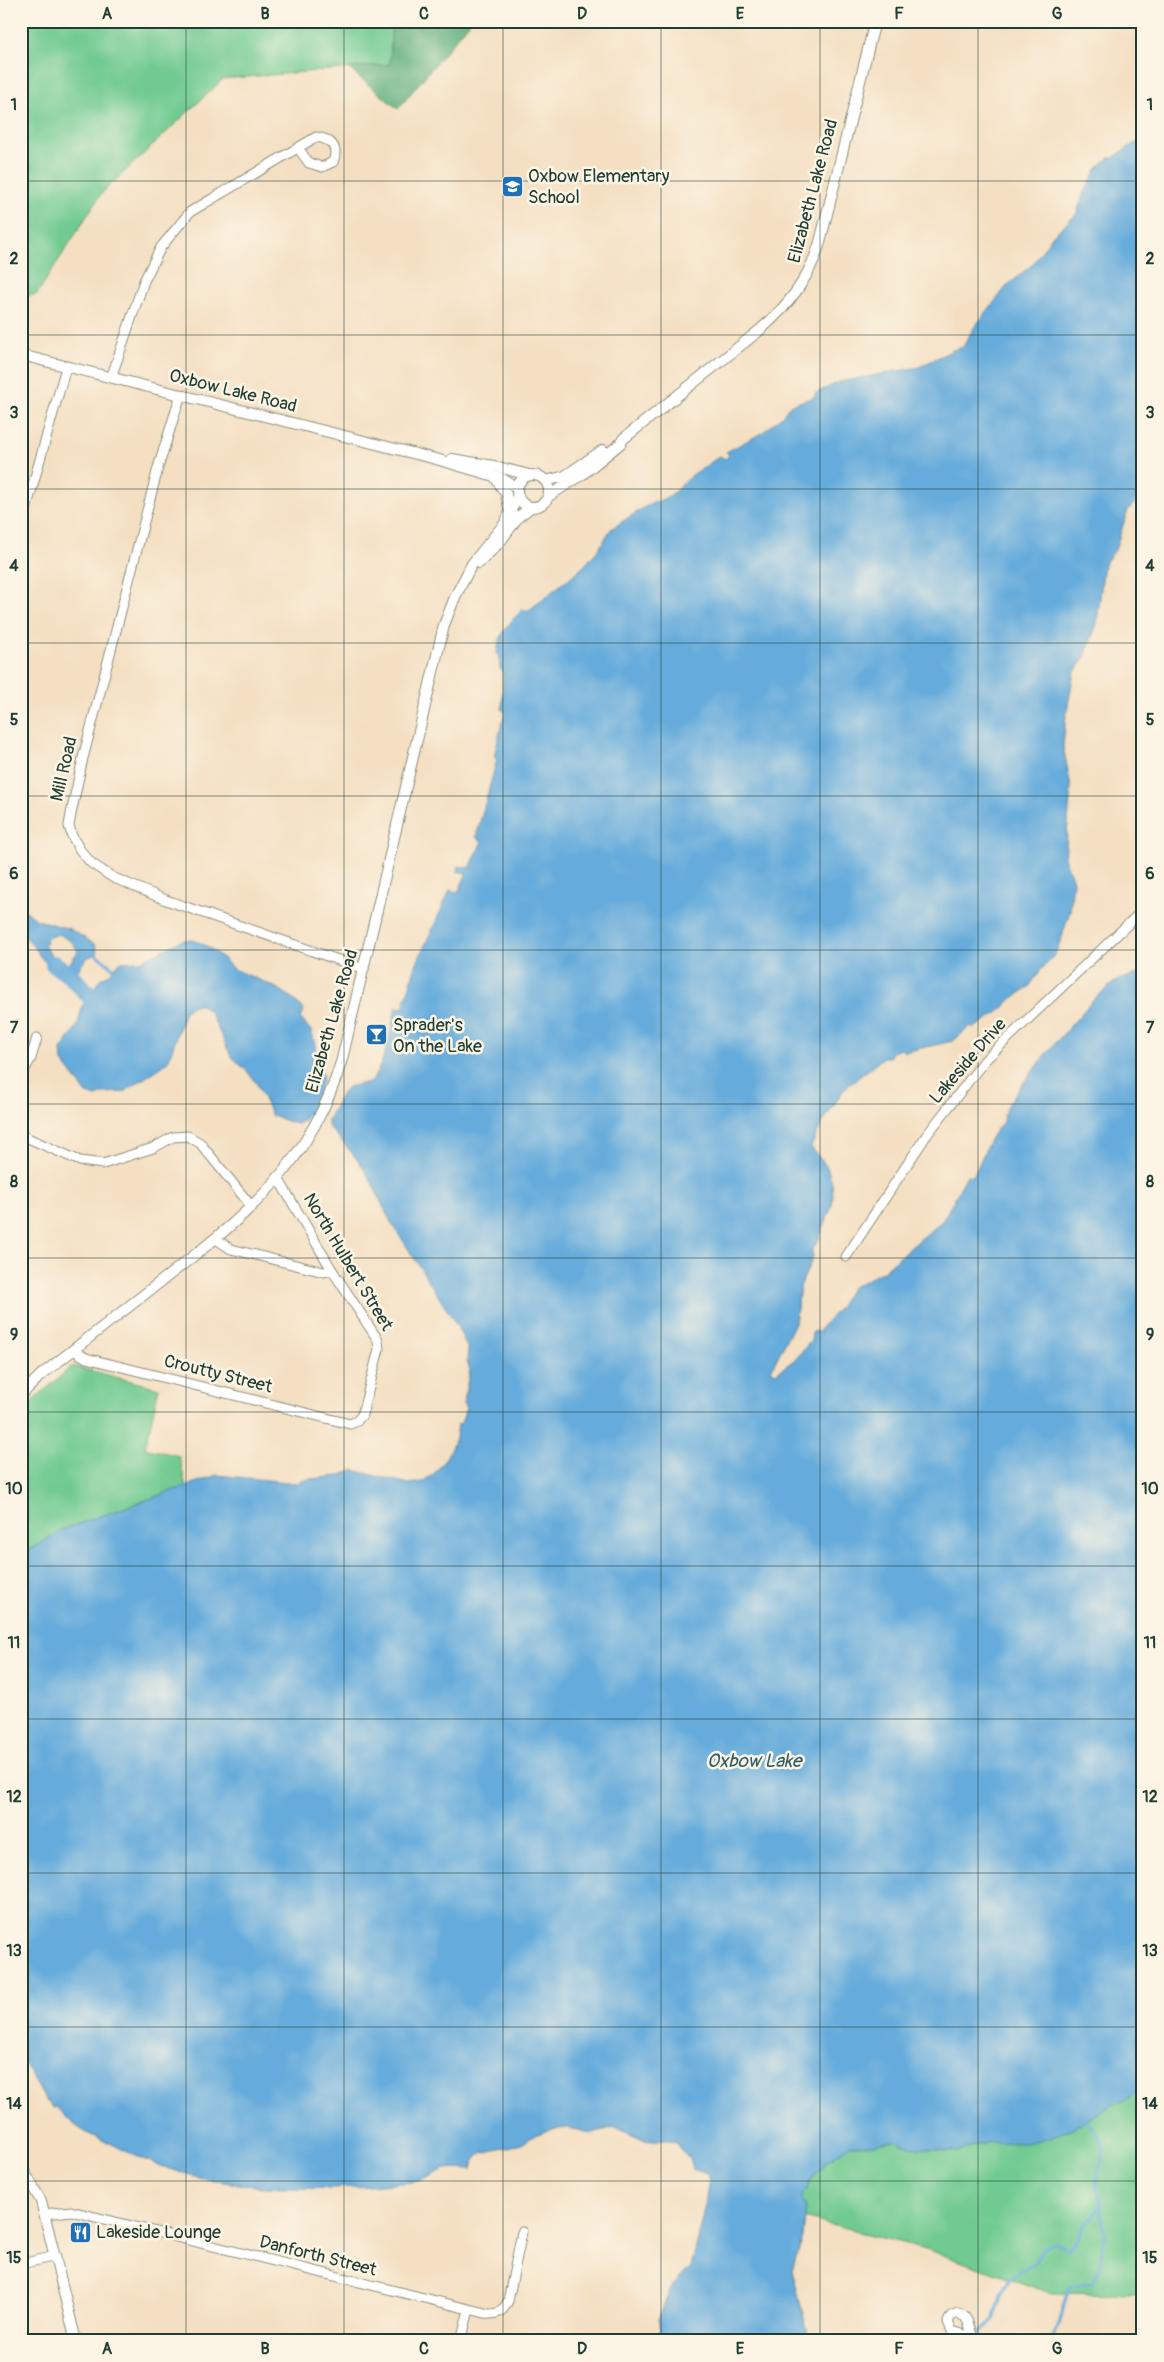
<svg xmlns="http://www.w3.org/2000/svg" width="1164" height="2362" viewBox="0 0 1164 2362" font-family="Pangolin,sans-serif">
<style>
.green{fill:#70ca91;stroke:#488462}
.forest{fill:#5cae7b;stroke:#3e7658}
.water{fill:#65abdb;stroke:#427488;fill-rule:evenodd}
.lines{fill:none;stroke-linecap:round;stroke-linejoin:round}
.stream{stroke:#65abdb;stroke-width:3}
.river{stroke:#65abdb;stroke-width:18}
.minor-casing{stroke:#8a8e7b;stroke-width:11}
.tertiary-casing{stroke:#8a8e7b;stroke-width:12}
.minor{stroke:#fff;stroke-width:9}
.tertiary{stroke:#fff;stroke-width:10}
.grid{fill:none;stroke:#1f3d34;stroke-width:1;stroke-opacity:0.55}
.labels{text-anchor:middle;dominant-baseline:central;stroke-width:5;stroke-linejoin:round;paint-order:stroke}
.poi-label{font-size:18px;fill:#1f3d34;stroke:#fcf5e5;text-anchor:start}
.street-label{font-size:18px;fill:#1f3d34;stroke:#fcf5e5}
.water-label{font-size:19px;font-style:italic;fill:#345e66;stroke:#fcf5e5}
.neatline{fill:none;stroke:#1f3d34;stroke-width:2}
.grid-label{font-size:16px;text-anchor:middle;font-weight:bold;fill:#1f3d34}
</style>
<rect width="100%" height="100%" fill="#fcf5e5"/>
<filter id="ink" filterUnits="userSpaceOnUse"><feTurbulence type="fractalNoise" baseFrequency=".02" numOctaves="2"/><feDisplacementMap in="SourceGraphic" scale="10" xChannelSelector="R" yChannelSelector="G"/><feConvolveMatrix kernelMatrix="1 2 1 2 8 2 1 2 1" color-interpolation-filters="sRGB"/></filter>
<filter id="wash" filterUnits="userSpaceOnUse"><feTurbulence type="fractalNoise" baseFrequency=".0096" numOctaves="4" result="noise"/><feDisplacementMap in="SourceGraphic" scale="20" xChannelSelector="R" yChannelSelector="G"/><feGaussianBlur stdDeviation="1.12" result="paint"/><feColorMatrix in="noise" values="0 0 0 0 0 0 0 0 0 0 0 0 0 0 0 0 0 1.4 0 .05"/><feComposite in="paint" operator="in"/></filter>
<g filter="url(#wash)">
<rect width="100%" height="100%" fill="#f4dfc2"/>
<!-- green -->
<g class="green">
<polygon points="21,21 392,21 390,65 223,79 101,194 37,294 21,297"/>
<polygon points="72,1366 159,1388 145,1448 179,1456 186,1487 62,1530 21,1556 21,1411"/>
<polygon points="1143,2025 1143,2294 1050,2293 926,2249 771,2210 822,2120"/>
</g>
<!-- forest -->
<polygon class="forest" points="392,21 471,21 398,109 348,68 390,64"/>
<!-- water -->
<g class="water">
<path d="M 1143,142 L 1143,485 L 1139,488 L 1134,504 L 1128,510 L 1115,550 L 1104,564 L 1097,623 L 1085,657 L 1074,673 L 1066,716 L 1063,746 L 1071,787 L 1065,859 L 1073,881 L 1070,910 L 1062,937 L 1054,957 L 1040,971 L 1029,987 L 1013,998 L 999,1012 L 974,1028 L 971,1026 L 953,1041 L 904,1052 L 902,1049 L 892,1052 L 890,1057 L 884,1057 L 844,1089 L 821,1125 L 811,1147 L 827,1167 L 832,1182 L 833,1194 L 832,1206 L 818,1241 L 812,1250 L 813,1257 L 800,1287 L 795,1323 L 771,1370 L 776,1373 L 794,1360 L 811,1341 L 812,1333 L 815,1331 L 820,1333 L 820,1329 L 839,1308 L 851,1288 L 883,1271 L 943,1220 L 967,1175 L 973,1176 C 983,1159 988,1136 1003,1122 C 1003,1106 1022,1086 1031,1073 C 1035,1067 1041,1064 1043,1057 L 1095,998 L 1116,981 L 1143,972 L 1141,2087 C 1135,2096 1124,2102 1113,2104 L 1069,2130 L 1062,2131 L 1051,2137 L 1026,2143 L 991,2142 L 966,2148 L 959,2152 L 916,2148 L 896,2141 L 880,2142 L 875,2145 L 850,2145 L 826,2162 L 814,2176 L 807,2190 L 801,2195 L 803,2203 L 806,2206 L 803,2238 L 792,2270 L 810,2341 L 657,2341 L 660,2329 L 658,2320 L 671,2288 L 691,2267 L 703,2219 L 709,2178 L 708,2174 L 692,2169 L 689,2158 L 676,2143 L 663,2139 L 652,2141 L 643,2140 L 615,2127 L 592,2133 L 567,2128 L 550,2130 L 535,2135 L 522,2144 L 481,2153 L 474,2162 L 472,2169 C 462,2169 448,2166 439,2172 C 432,2176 423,2181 412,2182 C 313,2193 206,2195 116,2146 C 105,2140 92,2137 82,2130 C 72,2124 64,2115 56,2107 L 53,2108 L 50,2102 L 46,2101 L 21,2057 L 21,1556 L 61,1530 L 217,1475 L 298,1483 L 301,1480 L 339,1476 L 353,1470 L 409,1484 L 422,1482 L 436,1472 L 447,1456 L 456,1438 L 458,1424 L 461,1424 L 466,1408 L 463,1403 L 470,1370 L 467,1362 L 468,1349 L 456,1324 L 402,1239 C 389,1223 381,1200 371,1181 C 360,1160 344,1144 328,1126 L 328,1120 L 342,1093 L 348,1087 L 372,1081 C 387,1058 390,1032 396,1007 L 403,1008 L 416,965 L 450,890 L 458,892 L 466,875 L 466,873 L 457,871 L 459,866 L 470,868 L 482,841 L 476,837 L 497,759 L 494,757 L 505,711 L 502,710 L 503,672 L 500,669 L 499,655 L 497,654 C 498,635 509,623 522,610 L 529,610 L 583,567 L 598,550 L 611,529 L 654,501 L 657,502 L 671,495 L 691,476 L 720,456 L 725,459 L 729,455 L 726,452 L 762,433 L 783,415 L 790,405 L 814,397 L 816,393 L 839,382 L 919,367 L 953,350 L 963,347 L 973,329 L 1007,286 L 1033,264 L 1053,235 L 1076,215 L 1084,192 L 1098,168 L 1110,157 L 1111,159 L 1135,143 Z"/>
<path d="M 21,907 L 37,920 L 70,929 L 96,945 L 97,954 L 89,957 L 82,964 L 72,979 C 58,975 45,964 37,952 C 32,945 28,938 21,933 ZM 59,934 L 72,942 L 78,951 L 68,966 L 58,963 L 44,946 L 47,938 Z"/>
<path d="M 183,940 C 199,938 213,950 225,960 C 228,962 228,966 232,968 C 258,981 287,987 304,1011 L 300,1018 L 312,1032 L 323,1078 L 312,1112 L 303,1121 L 296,1124 L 272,1116 L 257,1084 L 247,1071 L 231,1056 L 210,1012 L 201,1005 L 191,1006 L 185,1011 L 169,1059 L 164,1065 L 124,1092 L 102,1093 L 96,1097 L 87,1094 L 62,1061 L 61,1050 L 78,1025 L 82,1007 L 89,995 L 101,978 L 108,975 L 120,962 L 140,961 Z"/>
</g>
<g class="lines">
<!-- stream -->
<g class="stream">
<polyline points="97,955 113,968"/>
<path d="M 978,2336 L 995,2318 L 1001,2295 L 1010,2278 L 1035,2263 L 1042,2248 L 1050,2243 L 1055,2242 L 1069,2249 C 1081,2240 1077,2238 1083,2228 C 1087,2221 1095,2214 1100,2208"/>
<path d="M 1049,2341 C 1064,2325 1061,2305 1070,2287 L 1094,2283 L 1100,2264 L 1104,2233 L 1100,2198 L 1096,2182 L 1102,2160 L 1103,2147 L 1100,2137 L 1086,2121"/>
</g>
<!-- river -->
<polyline class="river" points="54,964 72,977 105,1013"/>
</g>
</g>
<g filter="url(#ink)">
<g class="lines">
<defs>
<g id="minor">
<path d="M 111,378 L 144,281 L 161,247 L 190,212 L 316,137 C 331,139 339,147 333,162 L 322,167 L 309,163 L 298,148"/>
<polyline points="181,394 158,468 83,758 71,814 69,826 72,836 80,850 91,863 112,877 166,900 364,969"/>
<polyline points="21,527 66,367"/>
<polyline points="21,1076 31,1058 37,1038"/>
<polyline points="21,1135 80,1161 103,1164 153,1148 173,1137 188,1136 200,1143 252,1207"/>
<polyline points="216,1239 231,1249 324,1272 332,1270"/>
<polyline points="846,1257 926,1136 985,1060 1143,910"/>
<polyline points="73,1350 86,1358 350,1424 357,1421 362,1415 379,1349 378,1340 332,1270 279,1180"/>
<path d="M 45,2214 L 71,2211 L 489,2314 C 500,2314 504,2310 508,2301 L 522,2232"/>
<polyline points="21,2264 56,2256"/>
<polyline points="973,2337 952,2331 948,2322 951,2316 958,2313 965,2317 968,2322 974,2341"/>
<polyline points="461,2341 469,2310"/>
</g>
<g id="tertiary">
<polyline points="21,355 436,459 501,478 517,488"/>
<polyline points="452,459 494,466 529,475"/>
<circle cx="533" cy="491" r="16"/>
<polyline points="495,477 506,494 510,513"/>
<polyline points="546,481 565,476 603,450"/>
<path d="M 549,496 L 583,474 L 621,443 L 623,439 L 760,330 C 789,305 809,279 820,242 L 875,21"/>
<polyline points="479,563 500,542 518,517 531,507"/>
<path d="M 21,1395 L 41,1375 C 82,1343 123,1311 164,1279 C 246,1216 312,1163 342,1059 L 444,625 L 455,597 L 472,564 L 505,523 L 518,496"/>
<polyline points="21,2166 41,2201 76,2341"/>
</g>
</defs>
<!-- minor casing -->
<use href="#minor" class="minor-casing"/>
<!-- tertiary casing -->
<use href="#tertiary" class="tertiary-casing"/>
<!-- minor -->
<use href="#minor" class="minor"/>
<!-- tertiary -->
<use href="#tertiary" class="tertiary"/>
</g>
</g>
<!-- grid -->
<path class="grid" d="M 186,21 L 186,2341M 344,21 L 344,2341M 503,21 L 503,2341M 661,21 L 661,2341M 820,21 L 820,2341M 978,21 L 978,2341M 21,181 L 1143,181M 21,335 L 1143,335M 21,489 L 1143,489M 21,643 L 1143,643M 21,796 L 1143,796M 21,950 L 1143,950M 21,1104 L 1143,1104M 21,1258 L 1143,1258M 21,1412 L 1143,1412M 21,1566 L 1143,1566M 21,1719 L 1143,1719M 21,1873 L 1143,1873M 21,2027 L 1143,2027M 21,2181 L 1143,2181"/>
<!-- icons -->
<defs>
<symbol id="school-square" viewBox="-11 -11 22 22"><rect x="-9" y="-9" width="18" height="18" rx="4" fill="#1f6fb2" stroke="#fcf5e5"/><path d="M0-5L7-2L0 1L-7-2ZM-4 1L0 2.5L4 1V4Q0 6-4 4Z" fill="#fff"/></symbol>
<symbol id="bar-square" viewBox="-11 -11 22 22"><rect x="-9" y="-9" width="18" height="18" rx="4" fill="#1f6fb2" stroke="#fcf5e5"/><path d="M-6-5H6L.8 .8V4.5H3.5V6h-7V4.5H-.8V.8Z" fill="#fff"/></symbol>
<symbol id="restaurant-square" viewBox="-11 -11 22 22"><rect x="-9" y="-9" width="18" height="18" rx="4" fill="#1f6fb2" stroke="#fcf5e5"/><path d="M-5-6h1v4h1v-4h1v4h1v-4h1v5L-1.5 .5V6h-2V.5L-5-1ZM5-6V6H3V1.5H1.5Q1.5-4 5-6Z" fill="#fff"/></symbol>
</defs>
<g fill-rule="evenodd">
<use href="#school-square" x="500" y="174" width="25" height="25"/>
<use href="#bar-square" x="364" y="1022" width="25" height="25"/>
<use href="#restaurant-square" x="68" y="2220" width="25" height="25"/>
</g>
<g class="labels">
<!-- poi labels -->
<g class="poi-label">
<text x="528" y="176">Oxbow Elementary<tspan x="528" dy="21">School</tspan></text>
<text x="393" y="1025">Sprader's<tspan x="393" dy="21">On the Lake</tspan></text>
<text x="96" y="2232">Lakeside Lounge</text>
</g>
<!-- street labels -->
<g class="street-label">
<text transform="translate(813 191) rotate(-75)">Elizabeth Lake Road</text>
<text transform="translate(233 391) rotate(14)">Oxbow Lake Road</text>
<text transform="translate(64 769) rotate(-77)">Mill Road</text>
<text transform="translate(332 1021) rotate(-74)">Elizabeth Lake Road</text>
<text transform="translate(968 1061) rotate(-49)">Lakeside Drive</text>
<text transform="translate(348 1262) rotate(59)">North Hulbert Street</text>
<text transform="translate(218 1374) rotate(14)">Croutty Street</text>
<text transform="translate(318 2256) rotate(14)">Danforth Street</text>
</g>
<!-- water labels -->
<g class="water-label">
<text x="754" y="1761">Oxbow Lake</text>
</g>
</g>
<!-- margin -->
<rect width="1164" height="2362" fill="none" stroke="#fcf5e5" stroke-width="55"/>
<rect x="28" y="28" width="1108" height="2306" class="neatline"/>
<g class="grid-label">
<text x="107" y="19">A</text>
<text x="265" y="19">B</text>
<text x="424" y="19">C</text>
<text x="582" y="19">D</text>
<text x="740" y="19">E</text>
<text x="899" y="19">F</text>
<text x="1057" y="19">G</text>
<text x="14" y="110">1</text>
<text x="1150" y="110">1</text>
<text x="14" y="264">2</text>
<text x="1150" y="264">2</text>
<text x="14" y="418">3</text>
<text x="1150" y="418">3</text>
<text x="14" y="571">4</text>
<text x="1150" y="571">4</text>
<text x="14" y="725">5</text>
<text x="1150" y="725">5</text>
<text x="14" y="879">6</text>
<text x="1150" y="879">6</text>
<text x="14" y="1033">7</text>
<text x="1150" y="1033">7</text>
<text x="14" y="1187">8</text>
<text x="1150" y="1187">8</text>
<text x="14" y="1340">9</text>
<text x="1150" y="1340">9</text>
<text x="14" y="1494">10</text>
<text x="1150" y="1494">10</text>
<text x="14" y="1648">11</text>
<text x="1150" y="1648">11</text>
<text x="14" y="1802">12</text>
<text x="1150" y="1802">12</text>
<text x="14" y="1956">13</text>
<text x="1150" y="1956">13</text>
<text x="14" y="2109">14</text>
<text x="1150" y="2109">14</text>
<text x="14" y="2263">15</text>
<text x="1150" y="2263">15</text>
<text x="107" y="2354">A</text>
<text x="265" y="2354">B</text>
<text x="424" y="2354">C</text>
<text x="582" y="2354">D</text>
<text x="740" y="2354">E</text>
<text x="899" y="2354">F</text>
<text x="1057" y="2354">G</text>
</g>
</svg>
